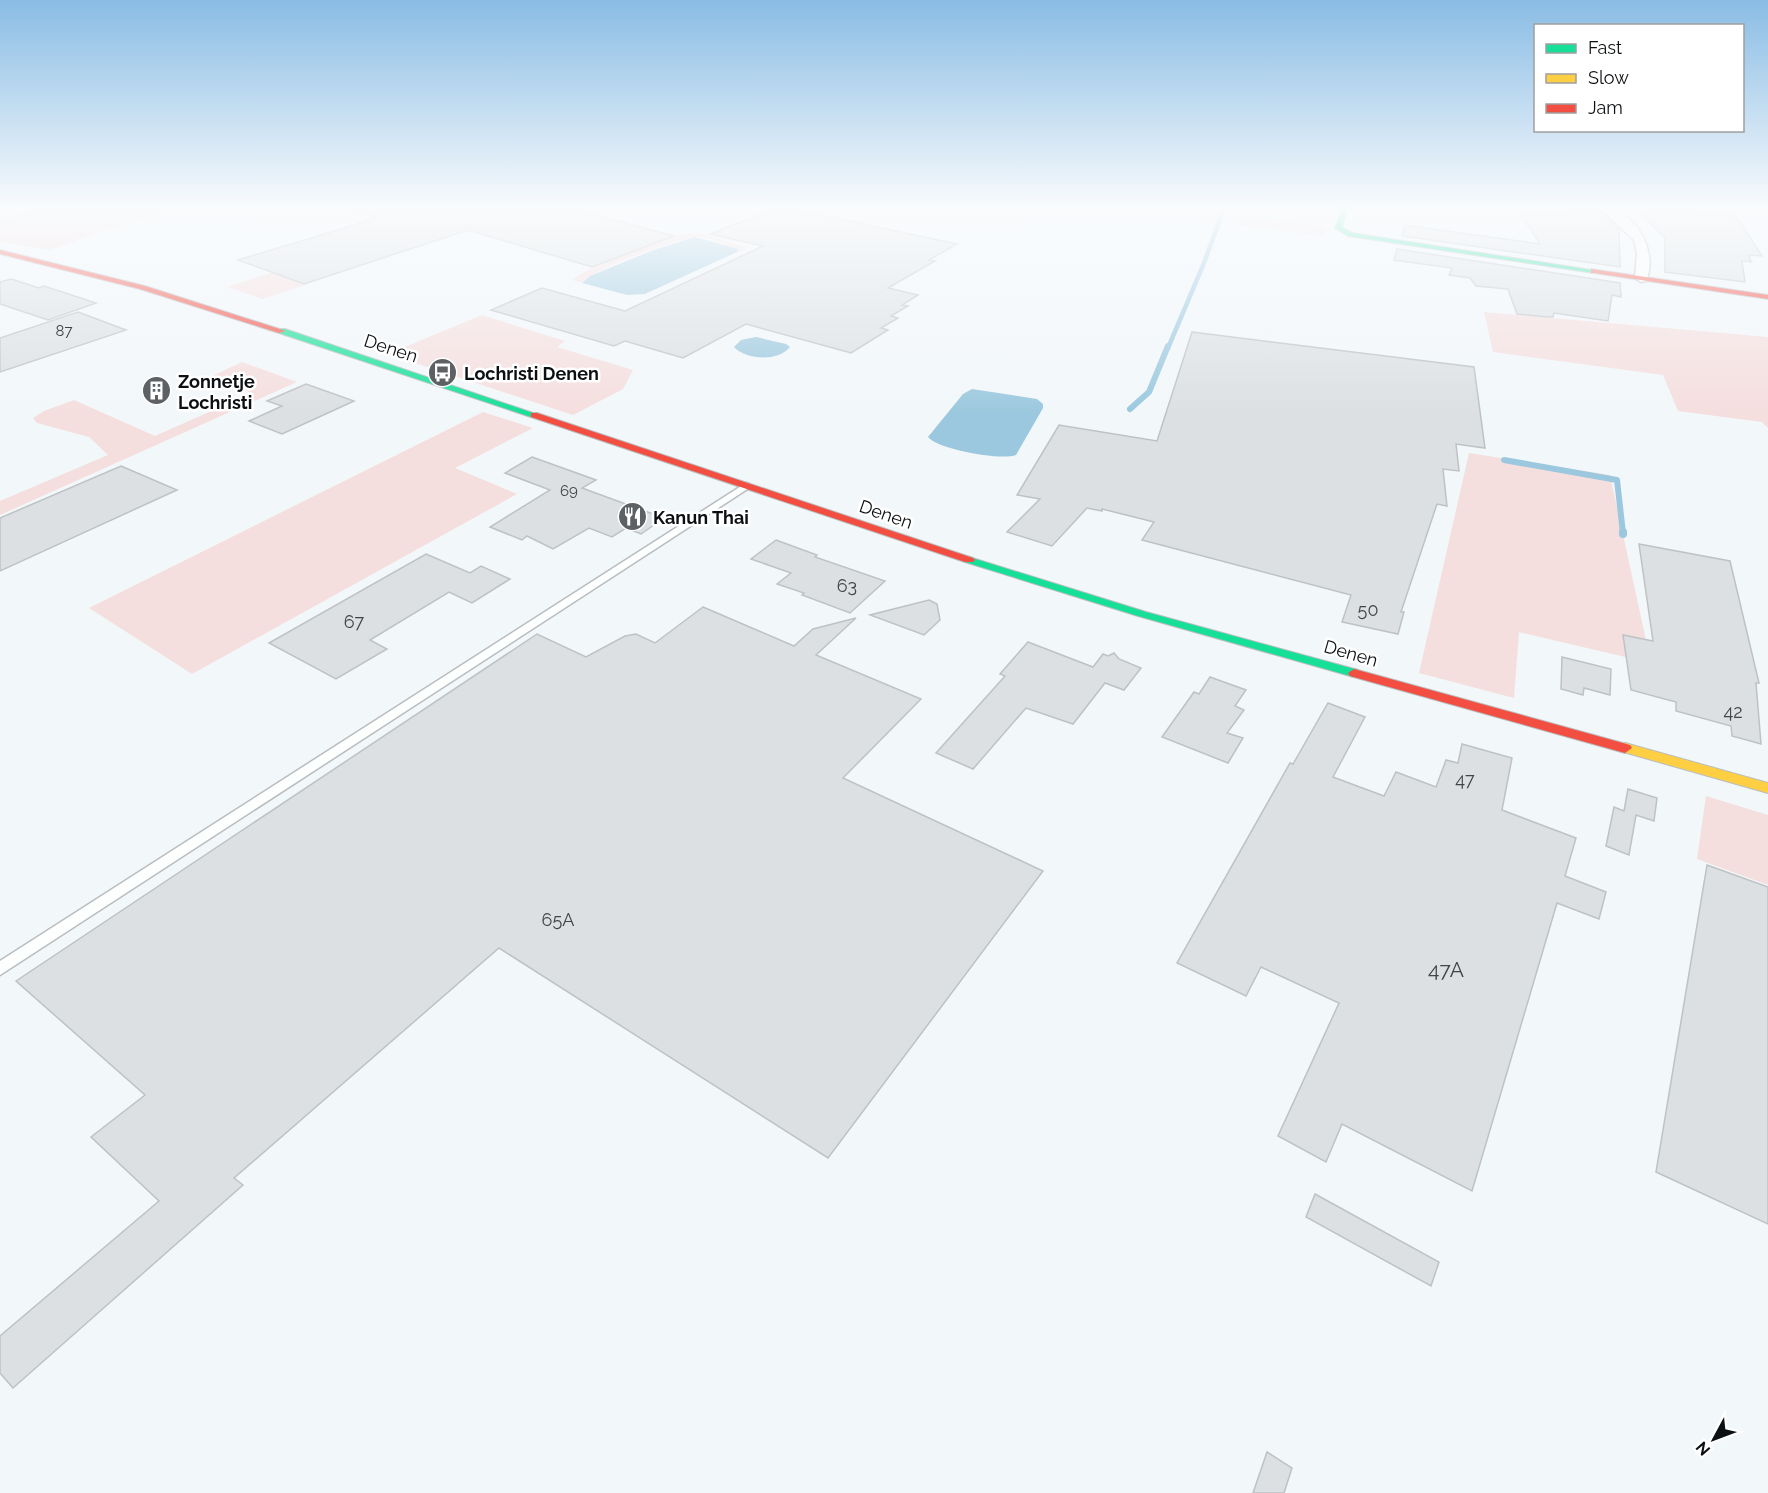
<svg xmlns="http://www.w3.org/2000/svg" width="1768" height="1493" viewBox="0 0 1768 1493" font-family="Raleway,sans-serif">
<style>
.green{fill:#f5dede}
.water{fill:#9bc8de}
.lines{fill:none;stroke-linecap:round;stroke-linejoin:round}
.stream-far2{stroke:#9bc8de;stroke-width:4.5}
.stream-far1{stroke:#9bc8de;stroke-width:6}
.stream{stroke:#9bc8de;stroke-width:8}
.building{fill:#dce0e2;stroke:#bec2c4;stroke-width:1.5}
.lane-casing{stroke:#b9bdbf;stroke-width:3}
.street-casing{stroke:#b9bdbf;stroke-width:3}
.fast-casing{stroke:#b9bdbf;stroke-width:2}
.slow-casing{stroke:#b9bdbf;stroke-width:2}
.jam-casing{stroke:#b9bdbf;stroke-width:2}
.lane{fill:#fdfefe;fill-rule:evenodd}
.street{fill:#fdfefe;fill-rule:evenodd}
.fast{fill:#16e098;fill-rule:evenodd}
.slow{fill:#ffcf43;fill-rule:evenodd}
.jam{fill:#f24e42;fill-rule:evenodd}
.labels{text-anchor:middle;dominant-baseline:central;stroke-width:5;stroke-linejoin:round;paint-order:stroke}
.far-number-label{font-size:15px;fill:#424547}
.far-street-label{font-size:18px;fill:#0d1012;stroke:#fff}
.far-poi-label{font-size:18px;font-weight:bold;fill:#0d1012;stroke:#fff;text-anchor:start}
.number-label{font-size:18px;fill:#424547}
.near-number-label{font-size:21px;fill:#424547}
</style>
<rect width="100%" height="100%" fill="#f2f7fa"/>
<!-- green -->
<g class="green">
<polygon points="45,205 190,205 128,223 50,250 0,242 0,220"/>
<polygon points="1244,216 1327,227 1322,236 1239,225"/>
<path d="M 696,232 L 746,247 L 745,250 L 737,252 L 737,249 C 726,245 709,236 697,237 C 677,239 594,268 582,283 L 572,280 C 598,261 665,236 696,232 Z"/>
<polygon points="272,272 306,285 262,299 228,287"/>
<polygon points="1484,312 1768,337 1768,428 1762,422 1678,411 1663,375 1493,352"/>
<polygon points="482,315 565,341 557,347 633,370 623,389 573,415 388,354"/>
<polygon points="242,362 297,382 0,515 0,501 108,455 89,437 37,423 33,418 44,411 74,400 155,436 252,393 210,377"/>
<polygon points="483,412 533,428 455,468 517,494 192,674 89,608"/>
<polygon points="1469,453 1610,475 1651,663 1519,632 1514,698 1419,673"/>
<polygon points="1706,796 1768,815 1768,885 1697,859"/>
</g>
<!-- water -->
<g class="water">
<polygon points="695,237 738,249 737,252 645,294 627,295 582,283 590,276 651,251"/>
<path d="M 756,337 L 786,344 L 790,347 C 778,362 746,360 734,347 L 741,340 Z"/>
<path d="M 972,389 L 1037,399 L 1043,404 L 1043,408 L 1016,455 C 1001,461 937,449 928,437 L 963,394 Z"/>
</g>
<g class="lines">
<!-- stream-far2 -->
<polyline class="stream-far2" points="1168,348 1204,263 1225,205"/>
<!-- stream-far1 -->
<g class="stream-far1">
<polyline points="1130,409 1149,392 1168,346"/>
<polyline points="1504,460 1617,480 1623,533"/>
</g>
<!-- stream -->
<polyline class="stream" points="1623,532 1623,534"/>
</g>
<!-- building -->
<g class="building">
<polygon points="353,205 559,205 674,236 592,267 468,230 304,284 238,260 377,218 352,210"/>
<polygon points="781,206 957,244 929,260 935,261 888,288 918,295 902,305 908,306 891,316 898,318 881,328 888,330 851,353 746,324 683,358 625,341 614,346 491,310 542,288 625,311 763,246 710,234"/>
<polygon points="1564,207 1598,209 1619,229 1620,267 1402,236 1405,225 1540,244 1518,210 1569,214"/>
<polygon points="1635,208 1726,212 1738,219 1762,256 1749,255 1751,262 1742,261 1745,282 1665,272 1665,238"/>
<polygon points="1397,249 1620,283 1621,297 1612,295 1608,321 1554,313 1553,317 1547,317 1517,314 1508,289 1476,286 1470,278 1449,275 1452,268 1394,260"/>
<polygon points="11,279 39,288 44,286 96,303 48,320 0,304 0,282"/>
<polygon points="78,312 126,330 0,372 0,338"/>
<polygon points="1192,332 1474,367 1485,448 1456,444 1459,471 1443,469 1447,506 1437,504 1401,612 1404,612 1398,634 1342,622 1351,595 1142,540 1154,522 1102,509 1102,511 1087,508 1052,546 1007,532 1040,499 1017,495 1059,425 1157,441"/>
<polygon points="306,384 354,401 282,434 249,421 282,406 267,401"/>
<polygon points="532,457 596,480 582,488 664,518 641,534 626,528 612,537 589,528 553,549 527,536 522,540 490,527 550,490 505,473"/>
<polygon points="121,466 177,490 0,571 0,518"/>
<polygon points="776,540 817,555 815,557 885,581 850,613 802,595 804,593 777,584 791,573 751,559"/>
<polygon points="1639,544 1730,561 1759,683 1756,683 1761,744 1732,736 1731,726 1676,711 1676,702 1631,690 1623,635 1653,641"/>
<polygon points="426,554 470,573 481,566 510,579 472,603 449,592 370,640 387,649 336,679 269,643"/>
<polygon points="929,600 937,604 940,620 924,635 870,615"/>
<polygon points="703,607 794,646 813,629 856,618 816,655 921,699 843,778 1043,871 828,1158 499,948 234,1178 243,1185 13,1388 0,1373 0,1336 159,1201 91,1137 145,1095 16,981 537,634 586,657 625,636 636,634 655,643"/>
<polygon points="1028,642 1093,667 1103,654 1108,656 1114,653 1119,659 1141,668 1124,690 1105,683 1073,724 1026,708 973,769 936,753 1005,676 1000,674"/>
<polygon points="1562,657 1611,669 1610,695 1584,688 1583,695 1561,689"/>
<polygon points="1210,677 1246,690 1235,706 1244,710 1227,733 1243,738 1228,763 1162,737 1194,692 1199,694"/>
<polygon points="1328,703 1365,717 1333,777 1384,796 1396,772 1436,787 1446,760 1458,763 1462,744 1512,758 1502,810 1576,838 1565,876 1606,892 1599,919 1557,903 1472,1191 1342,1124 1326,1162 1278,1136 1339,1003 1261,967 1246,996 1177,963 1290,763 1293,764"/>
<polygon points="1628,789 1657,798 1654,821 1636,815 1629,855 1606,846 1614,807 1624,811"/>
<polygon points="1707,865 1768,887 1768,1224 1656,1172"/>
<polygon points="1315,1194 1439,1262 1431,1286 1306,1217"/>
<polygon points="1267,1452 1292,1468 1284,1493 1253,1493"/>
</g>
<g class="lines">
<defs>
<polygon id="lane" points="746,483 749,484 749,488 0,975 0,961"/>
<path id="street" d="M 1597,205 C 1631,205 1660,249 1646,281 L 1641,282 L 1635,278 L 1637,253 L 1634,240 Z"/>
<g id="fast">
<polygon points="1343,205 1349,205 1342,227 1352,233 1598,271 1594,273 1348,236 1335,228"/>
<polygon points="279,329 285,329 539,415 531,417 279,333"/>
<polygon points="969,557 1146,612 1358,670 1360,673 1354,677 1138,616 965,562 965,558"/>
</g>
<polygon id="slow" points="1625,743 1768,783 1768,793 1620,751 1618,748"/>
<g id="jam">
<polygon points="0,250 145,286 286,331 279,333 140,289 0,254"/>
<polygon points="1591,269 1768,295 1768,299 1594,273 1591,273"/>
<polygon points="531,413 537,413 973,558 975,560 973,562 965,562 531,417"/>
<polygon points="1354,669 1630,745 1632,748 1625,753 1350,676 1348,673"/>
</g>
</defs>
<!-- lane casing -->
<use href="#lane" class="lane-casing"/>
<!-- street casing -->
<use href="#street" class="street-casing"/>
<!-- fast casing -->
<use href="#fast" class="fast-casing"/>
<!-- slow casing -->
<use href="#slow" class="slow-casing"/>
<!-- jam casing -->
<use href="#jam" class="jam-casing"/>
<!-- lane -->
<use href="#lane" class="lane"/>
<!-- street -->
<use href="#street" class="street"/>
<!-- fast -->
<use href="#fast" class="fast"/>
<!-- slow -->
<use href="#slow" class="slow"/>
<!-- jam -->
<use href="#jam" class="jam"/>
</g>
<!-- sky -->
<linearGradient id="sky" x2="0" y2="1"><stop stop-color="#89bce4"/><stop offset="0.5" stop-color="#f9fbfd"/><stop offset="1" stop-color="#f9fbfd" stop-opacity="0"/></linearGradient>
<rect width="1768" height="414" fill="url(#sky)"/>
<!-- icons -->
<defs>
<symbol id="bus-disc" viewBox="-11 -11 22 22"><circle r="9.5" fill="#5d6163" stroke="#fff"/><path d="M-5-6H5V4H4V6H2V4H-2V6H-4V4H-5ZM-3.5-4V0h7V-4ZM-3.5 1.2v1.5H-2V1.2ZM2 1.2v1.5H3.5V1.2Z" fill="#fff"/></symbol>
<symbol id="building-disc" viewBox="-11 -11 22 22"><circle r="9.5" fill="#5d6163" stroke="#fff"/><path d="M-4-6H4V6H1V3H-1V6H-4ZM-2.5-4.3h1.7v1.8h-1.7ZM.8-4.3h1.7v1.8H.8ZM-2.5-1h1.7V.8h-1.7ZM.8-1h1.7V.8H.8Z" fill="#fff"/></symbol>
<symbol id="restaurant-disc" viewBox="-11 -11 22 22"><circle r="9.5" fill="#5d6163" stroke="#fff"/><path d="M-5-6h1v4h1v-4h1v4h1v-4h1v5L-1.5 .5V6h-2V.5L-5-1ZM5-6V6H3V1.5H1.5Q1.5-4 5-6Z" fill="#fff"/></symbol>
</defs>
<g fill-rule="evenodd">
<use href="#bus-disc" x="426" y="356" width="33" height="33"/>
<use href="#building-disc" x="140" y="374" width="33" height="33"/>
<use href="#restaurant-disc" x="616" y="500" width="33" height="33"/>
</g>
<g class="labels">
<!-- far-number labels -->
<g class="far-number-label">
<text x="64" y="331">87</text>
<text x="569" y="491">69</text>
</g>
<!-- far-street labels -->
<g class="far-street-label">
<text transform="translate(391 348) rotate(18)">Denen</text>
<text transform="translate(886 514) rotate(19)">Denen</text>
<text transform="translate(1351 653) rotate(16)">Denen</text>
</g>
<!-- far-poi labels -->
<g class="far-poi-label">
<text x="464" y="373">Lochristi Denen</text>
<text x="178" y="381">Zonnetje<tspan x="178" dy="21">Lochristi</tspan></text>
<text x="653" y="517">Kanun Thai</text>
</g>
<!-- number labels -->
<g class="number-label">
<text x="847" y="585">63</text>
<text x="1368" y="609">50</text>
<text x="354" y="621">67</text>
<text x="1733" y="711">42</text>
<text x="1465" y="779">47</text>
<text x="558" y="919">65A</text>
</g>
<!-- near-number labels -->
<g class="near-number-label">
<text x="1446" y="969">47A</text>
</g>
</g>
<!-- legend -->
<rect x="1534" y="24" width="210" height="108" fill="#ffffff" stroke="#9e9fa0" stroke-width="1.5"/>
<rect x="1546" y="44" width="30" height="9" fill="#16e098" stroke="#9e9fa0" stroke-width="1.5"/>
<text x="1588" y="54" font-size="18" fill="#0d1012">Fast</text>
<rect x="1546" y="74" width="30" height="9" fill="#ffcf43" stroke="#9e9fa0" stroke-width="1.5"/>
<text x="1588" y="84" font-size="18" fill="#0d1012">Slow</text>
<rect x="1546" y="104" width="30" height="9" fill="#f24e42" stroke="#9e9fa0" stroke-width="1.5"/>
<text x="1588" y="114" font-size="18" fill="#0d1012">Jam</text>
<!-- north arrow -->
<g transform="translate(1714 1439) rotate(229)" stroke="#ffffff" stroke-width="4.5" paint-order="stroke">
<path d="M0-4.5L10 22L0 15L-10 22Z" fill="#0d1012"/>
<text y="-9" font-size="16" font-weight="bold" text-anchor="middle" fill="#0d1012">N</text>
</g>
</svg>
